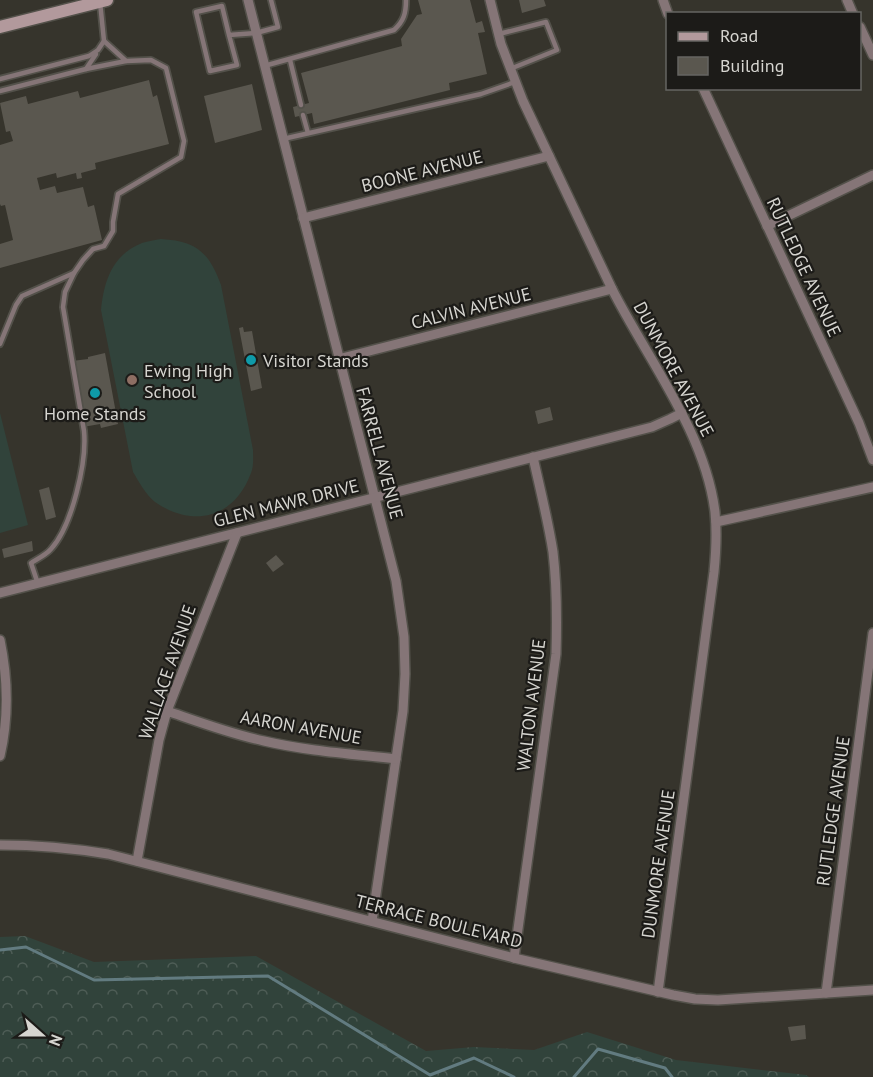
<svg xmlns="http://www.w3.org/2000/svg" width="873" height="1077" viewBox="0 0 873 1077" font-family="'PT Sans',sans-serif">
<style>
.grass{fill:#31433b}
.forest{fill:url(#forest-crowns)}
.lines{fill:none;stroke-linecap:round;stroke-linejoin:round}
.stream{stroke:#627b80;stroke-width:3}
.building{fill:#5a574f}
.lane-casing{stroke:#53514a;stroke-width:8}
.street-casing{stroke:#53514a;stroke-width:12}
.secondary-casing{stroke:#53514a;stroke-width:15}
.lane{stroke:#857577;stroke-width:4.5}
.street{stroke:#857577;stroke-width:9}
.secondary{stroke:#b2999c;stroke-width:12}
.culture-dot{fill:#0f9aa8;stroke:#1c1b18;stroke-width:2}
.education-dot{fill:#8d6e63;stroke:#1c1b18;stroke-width:2}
.labels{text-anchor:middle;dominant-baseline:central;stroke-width:4.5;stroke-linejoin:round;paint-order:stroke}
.street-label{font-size:18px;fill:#d6d5d0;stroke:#1c1b18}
.poi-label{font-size:18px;fill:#d6d5d0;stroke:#1c1b18;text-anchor:start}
</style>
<defs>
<pattern id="forest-crowns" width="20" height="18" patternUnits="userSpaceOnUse" patternTransform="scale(1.5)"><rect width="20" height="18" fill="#31433b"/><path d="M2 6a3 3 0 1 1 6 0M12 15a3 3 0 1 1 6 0" fill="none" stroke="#4e5d56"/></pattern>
</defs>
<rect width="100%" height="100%" fill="#36342c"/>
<!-- grass -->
<g class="grass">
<path d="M 161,239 C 196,241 209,252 221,285 L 253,450 C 253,457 254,466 251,473 C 235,517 194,529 155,502 C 146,495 139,482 133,472 L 101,310 C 104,281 112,255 142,243 C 148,241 155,240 161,239 Z"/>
<polygon points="0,413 28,525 0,533"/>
</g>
<!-- forest -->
<polygon class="forest" points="25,936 94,962 256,956 426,1051 474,1047 534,1050 587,1032 676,1060 806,1075 809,1077 0,1077 0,937"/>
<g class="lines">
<!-- stream -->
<g class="stream">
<polyline points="0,950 26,947 94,980 268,976 430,1075 474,1058 514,1077"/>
<polyline points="574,1077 598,1049 665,1068 672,1077"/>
</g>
</g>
<!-- building -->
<g class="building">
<polygon points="418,0 470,0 476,23 482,21 485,32 478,33 487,74 449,83 450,90 314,124 312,113 295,117 293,107 309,103 301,73 402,46 401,39 417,15 422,14"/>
<polygon points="519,0 544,0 546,6 522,13"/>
<polygon points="149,80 153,97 157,95 169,144 95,163 96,169 81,173 82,178 77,179 76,173 57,178 56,173 37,178 40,190 55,186 57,193 83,187 88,207 94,205 102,240 0,268 0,244 13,240 5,205 1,206 0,204 0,145 13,141 10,131 6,132 0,103 26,96 28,104 78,91 80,98"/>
<polygon points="252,84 262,130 215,143 204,96"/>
<polygon points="243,327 244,332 252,331 262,388 251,391 239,328"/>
<polygon points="105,353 118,424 101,428 100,424 83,427 72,361 88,359 88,357"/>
<polygon points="550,407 553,420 538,424 535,411"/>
<polygon points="49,487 56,517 46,520 39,490"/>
<polygon points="32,541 33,551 4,558 2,549"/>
<polygon points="276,555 284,564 273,572 266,563"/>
<polygon points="805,1025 806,1039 791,1041 788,1027"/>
</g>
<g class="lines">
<defs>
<g id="lane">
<polyline points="499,34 546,22 557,50 510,69"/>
<polyline points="229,35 222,6 196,12 210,71 237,65 229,35 256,33 278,27 271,0"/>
<polyline points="290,60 301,105"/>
<path d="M 264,66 L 394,30 C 404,21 406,13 406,0"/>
<polyline points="86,69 96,54"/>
<polyline points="0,79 89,56 98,50 104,41 100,2"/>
<polyline points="0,91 86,69 126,61 104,41"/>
<polyline points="303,115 308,133"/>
<polyline points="283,139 481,94 515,82"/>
<polyline points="0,344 16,305 22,296 74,273 83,260 93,249 104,246 113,231 113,222 118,194 181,157 184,141 166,68 151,60 126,61"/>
<path d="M 38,584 L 31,563 C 37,559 46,555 51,549 C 72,526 87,462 84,431 L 63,307 L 65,292 L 74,273"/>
</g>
<g id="street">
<polyline points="248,0 396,581 404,637 405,674 403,711 372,921"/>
<path d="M 490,0 L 501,44 L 523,101 L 612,289 C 648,360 705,432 715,512 C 717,532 716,552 714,572 L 658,992"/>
<polyline points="663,0 668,14"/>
<polyline points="847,0 853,14"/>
<polyline points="860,27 873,55"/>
<polyline points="703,88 859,423 873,460"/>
<polyline points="303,218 549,156"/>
<polyline points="767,226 873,175"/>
<polyline points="338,359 612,289"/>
<polyline points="716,522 873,487"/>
<polyline points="0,593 652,427 670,419 682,413"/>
<path d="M 0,640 C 8,679 9,717 0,756"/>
<path d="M 167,711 C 199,722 231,734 264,741 C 307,751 352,754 396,759"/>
<path d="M 0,845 C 38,845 71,848 108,854 L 514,958 L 673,995 L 695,999 L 718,1000 L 873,990"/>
<polyline points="137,861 159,740 167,711 237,533"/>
<path d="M 514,958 L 556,654 C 557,620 557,586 553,552 C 548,520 540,489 533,457"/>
<polyline points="826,993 873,633"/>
</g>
<polyline id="secondary" points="0,27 107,0"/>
</defs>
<!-- lane casing -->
<use href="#lane" class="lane-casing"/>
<!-- street casing -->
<use href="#street" class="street-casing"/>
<!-- secondary casing -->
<use href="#secondary" class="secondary-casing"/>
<!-- lane -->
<use href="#lane" class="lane"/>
<!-- street -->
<use href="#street" class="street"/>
<!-- secondary -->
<use href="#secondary" class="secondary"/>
</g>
<!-- markers -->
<g class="culture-dot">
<circle cx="251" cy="360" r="6"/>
<circle cx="95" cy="393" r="6"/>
</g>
<circle class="education-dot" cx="132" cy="380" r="6"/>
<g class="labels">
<!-- street labels -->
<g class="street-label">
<text transform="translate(422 171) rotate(-14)">BOONE AVENUE</text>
<text transform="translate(804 267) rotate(65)">RUTLEDGE AVENUE</text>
<text transform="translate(471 308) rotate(-14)">CALVIN AVENUE</text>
<text transform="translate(674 369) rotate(62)">DUNMORE AVENUE</text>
<text transform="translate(380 453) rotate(75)">FARRELL AVENUE</text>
<text transform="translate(286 503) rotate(-14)">GLEN MAWR DRIVE</text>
<text transform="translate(167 672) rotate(-71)">WALLACE AVENUE</text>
<text transform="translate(531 705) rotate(-83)">WALTON AVENUE</text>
<text transform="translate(301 727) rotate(10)">AARON AVENUE</text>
<text transform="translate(833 811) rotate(-82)">RUTLEDGE AVENUE</text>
<text transform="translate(658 864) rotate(-82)">DUNMORE AVENUE</text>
<text transform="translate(439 921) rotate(14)">TERRACE BOULEVARD</text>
</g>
<!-- poi labels -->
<g class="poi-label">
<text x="263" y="360">Visitor Stands</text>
<text x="144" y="370">Ewing High<tspan x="144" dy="21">School</tspan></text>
<text x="95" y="413" text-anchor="middle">Home Stands</text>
</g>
</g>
<!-- legend -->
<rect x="666" y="12" width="195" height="78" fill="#1c1b18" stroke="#666562" stroke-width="1.5"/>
<rect x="678" y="32" width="30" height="9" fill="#b2999c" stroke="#666562" stroke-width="1.5"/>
<text x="720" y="42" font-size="18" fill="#d6d5d0">Road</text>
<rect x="678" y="57" width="30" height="18" fill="#5a574f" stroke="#666562" stroke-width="1.5"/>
<text x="720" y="72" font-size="18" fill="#d6d5d0">Building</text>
<!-- north arrow -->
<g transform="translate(42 1035) rotate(111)" stroke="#1c1b18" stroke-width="4.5" paint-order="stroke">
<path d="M0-4.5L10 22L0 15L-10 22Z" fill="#d6d5d0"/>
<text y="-9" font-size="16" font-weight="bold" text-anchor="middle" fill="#d6d5d0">N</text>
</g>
</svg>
